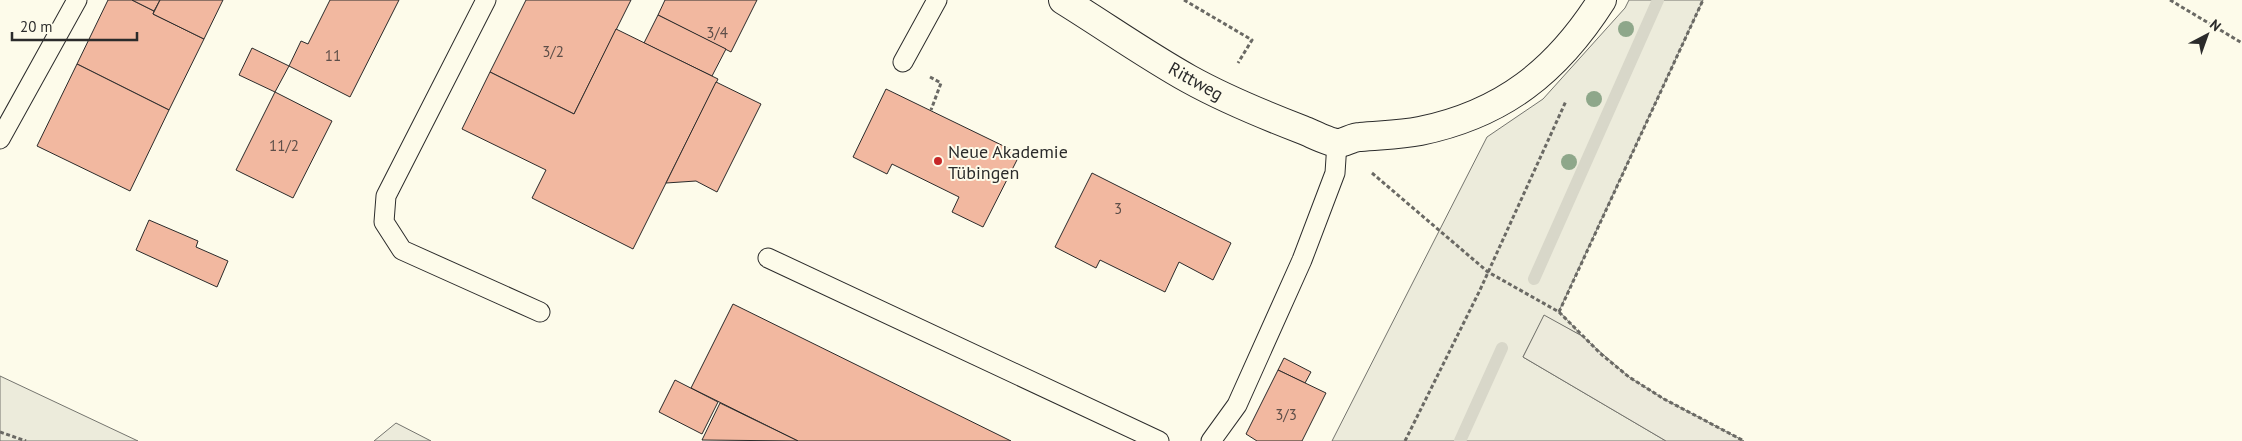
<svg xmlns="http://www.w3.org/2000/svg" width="2242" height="441" viewBox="0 0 2242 441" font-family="'PT Sans',sans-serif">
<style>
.green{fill:#ecebdb;stroke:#74746e}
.parking{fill:#eceadb;stroke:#74746e}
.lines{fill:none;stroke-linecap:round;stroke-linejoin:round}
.stream{stroke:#d8d7c9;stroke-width:12}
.building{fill:#f2b8a0;stroke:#2b2b2b}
.service-casing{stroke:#2b2b2b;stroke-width:21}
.minor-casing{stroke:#2b2b2b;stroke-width:30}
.path{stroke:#6a6964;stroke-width:3;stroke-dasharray:4 2.5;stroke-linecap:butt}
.service{stroke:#fdfbea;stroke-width:19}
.minor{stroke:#fdfbea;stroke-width:28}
.tree{fill:#8ea78a}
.poi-dot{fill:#c62828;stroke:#fdfbea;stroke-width:2}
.labels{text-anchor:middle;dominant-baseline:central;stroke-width:4;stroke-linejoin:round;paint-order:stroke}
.number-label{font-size:15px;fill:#5d4e48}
.street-label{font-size:18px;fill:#2b2b2b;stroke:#fdfbea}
.poi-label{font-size:18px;fill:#2b2b2b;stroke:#fdfbea;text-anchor:start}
</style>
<rect width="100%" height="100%" fill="#fdfbea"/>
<!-- green -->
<g class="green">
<polygon points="1629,0 1703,0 1559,311 1582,336 1544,316 1523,357 1666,441 1332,441 1487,137 1543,99 1625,8"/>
<polygon points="0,376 138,441 0,441"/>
<polygon points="396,423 431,441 374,441"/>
</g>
<!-- parking -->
<polygon class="parking" points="1544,315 1582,336 1629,377 1664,399 1744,441 1666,441 1523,357"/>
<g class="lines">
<!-- stream -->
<g class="stream">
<polyline points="1534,279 1658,0"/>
<polyline points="1460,441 1502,348"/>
</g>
</g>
<!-- building -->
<g class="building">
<polygon points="108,0 132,0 154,11 153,14 204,39 169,110 77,64"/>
<polygon points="132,0 160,0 154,11"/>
<polygon points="160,0 223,0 204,39 153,14"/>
<polygon points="330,0 399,0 350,97 289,66 301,41 308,44"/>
<polygon points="526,0 631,0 574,114 490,72"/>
<polygon points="665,0 757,0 731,52 658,15"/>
<polygon points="658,15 726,49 712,76 644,43"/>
<polygon points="616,29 718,79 633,249 532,198 546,170 462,129 490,72 574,114"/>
<polygon points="252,48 289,66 275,92 239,75"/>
<polygon points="77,64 169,110 130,191 37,146"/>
<polygon points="716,82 761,104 717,192 696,181 666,183"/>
<polygon points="886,89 1020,154 983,227 952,212 959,197 892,164 887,174 853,157"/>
<polygon points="275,92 332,121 293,198 236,170"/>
<polygon points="1092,173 1231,243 1213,280 1179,262 1165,292 1100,260 1096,268 1055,247"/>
<polygon points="149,220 198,241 196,247 228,261 217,287 136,250"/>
<polygon points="733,304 1011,441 798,441 691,388"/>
<polygon points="1284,358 1311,372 1305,383 1278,370"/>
<polygon points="1278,370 1326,393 1302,441 1257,441 1246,434"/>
<polygon points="675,380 718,402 702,434 659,412"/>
<polygon points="720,403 798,441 702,440"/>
</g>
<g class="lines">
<defs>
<g id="service">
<polyline points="486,0 386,196 384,222 402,250 540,312"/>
<polyline points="903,62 937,0"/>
<polyline points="0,139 77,0"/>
<polyline points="768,258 1159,441"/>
<polyline points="1211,441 1237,405 1302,260 1335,173 1337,143"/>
</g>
<path id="minor" d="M 1063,0 C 1105,26 1146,55 1189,79 C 1225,99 1264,115 1303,130 C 1311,133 1330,143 1338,143 C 1345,143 1352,137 1360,137 C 1380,135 1400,135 1420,131 C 1503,114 1557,71 1602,0"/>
</defs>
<!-- service casing -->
<use href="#service" class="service-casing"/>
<!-- minor casing -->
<use href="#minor" class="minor-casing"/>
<!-- path -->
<g class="path">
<polyline points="1184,0 1252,40 1238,63"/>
<polyline points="2170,0 2242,43"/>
<polyline points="930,77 941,83 931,110"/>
<polyline points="1372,173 1488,272 1559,312 1601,354 1629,377 1664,399 1744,441"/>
<polyline points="1559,312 1703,0"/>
<polyline points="0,432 26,441"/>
<polyline points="1405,441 1480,290 1566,101"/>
</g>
<!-- service -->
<use href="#service" class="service"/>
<!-- minor -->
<use href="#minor" class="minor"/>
</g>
<!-- trees -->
<g class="tree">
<circle cx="1626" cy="29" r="8"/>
<circle cx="1594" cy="99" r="8"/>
<circle cx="1569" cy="162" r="8"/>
</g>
<!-- markers -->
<circle class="poi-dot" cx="938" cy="161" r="5"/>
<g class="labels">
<!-- number labels -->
<g class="number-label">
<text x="717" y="32">3/4</text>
<text x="553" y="51">3/2</text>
<text x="333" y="55">11</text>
<text x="284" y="145">11/2</text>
<text x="1118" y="208">3</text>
<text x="1286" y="414">3/3</text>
</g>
<!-- street labels -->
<g class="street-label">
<text transform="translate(1196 81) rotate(29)">Rittweg</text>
</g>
<!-- poi labels -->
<g class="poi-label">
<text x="948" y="151">Neue Akademie<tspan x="948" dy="21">Tübingen</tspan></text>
</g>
</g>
<!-- north arrow -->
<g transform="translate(2207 35) rotate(41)" stroke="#fdfbea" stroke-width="4" paint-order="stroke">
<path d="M0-4L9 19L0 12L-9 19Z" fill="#2b2b2b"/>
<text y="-8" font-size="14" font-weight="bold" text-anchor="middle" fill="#2b2b2b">N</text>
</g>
<!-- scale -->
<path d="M12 32v8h125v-8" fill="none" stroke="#2b2b2b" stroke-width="2.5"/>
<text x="20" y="32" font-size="15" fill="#2b2b2b" stroke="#fdfbea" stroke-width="4" paint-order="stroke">20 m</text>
</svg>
